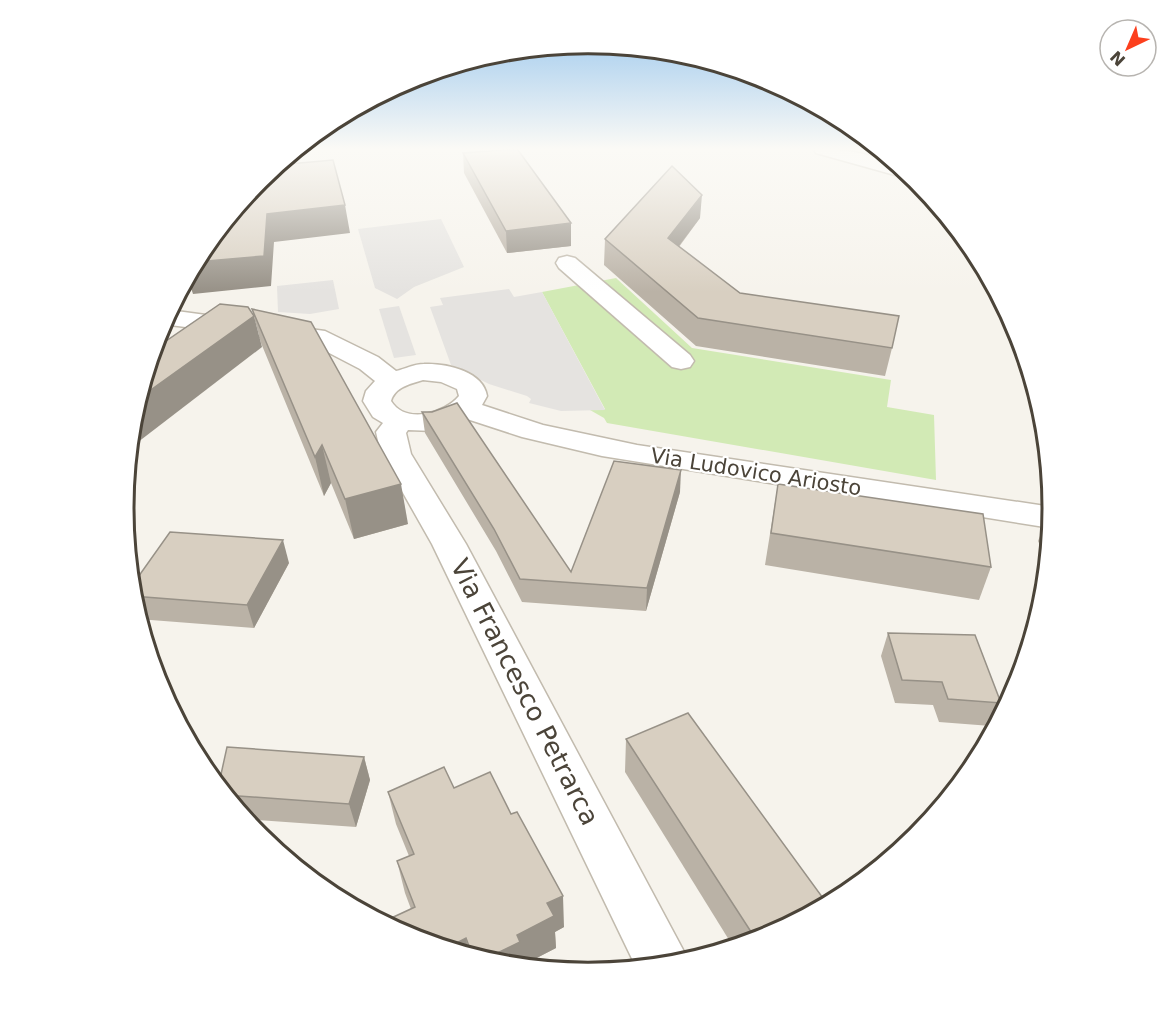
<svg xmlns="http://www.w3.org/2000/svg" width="1176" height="1017" viewBox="0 0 1176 1017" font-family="'DejaVu Sans',sans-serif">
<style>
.green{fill:#d2eab5}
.parking{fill:#e5e3e0}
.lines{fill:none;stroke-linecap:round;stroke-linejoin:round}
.stream{fill:#a9d4f2;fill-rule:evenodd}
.minor-casing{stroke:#c2bbae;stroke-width:3}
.minor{fill:#fff;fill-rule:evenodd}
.wall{fill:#bab2a6}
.shaded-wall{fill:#979187}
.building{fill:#d8cfc1;stroke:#979187;stroke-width:1.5}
.labels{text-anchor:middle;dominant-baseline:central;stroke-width:4.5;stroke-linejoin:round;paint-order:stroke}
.street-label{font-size:21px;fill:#4b4439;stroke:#fff}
.near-street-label{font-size:26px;fill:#4b4439;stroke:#fff}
.rim{fill:none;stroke:#4b4439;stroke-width:3}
</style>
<rect width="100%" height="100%" fill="#f6f3ec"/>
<!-- green -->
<polygon class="green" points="616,278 692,348 891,380 887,407 934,415 936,480 607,423 604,418 590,410 605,409 542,292"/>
<!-- parking -->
<g class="parking">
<polygon points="441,219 464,267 414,287 397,299 375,288 358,229"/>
<polygon points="333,280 339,309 310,314 278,312 277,286"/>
<polygon points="509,289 514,297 542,292 605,410 561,411 529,403 531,399 527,396 489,384 451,365 430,307 443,305 440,298"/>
<polygon points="399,306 416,355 394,358 379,309"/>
</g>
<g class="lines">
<!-- stream -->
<polygon class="stream" points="296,149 308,149 292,152"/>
<defs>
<g id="minor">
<path d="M 814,149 C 848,149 887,155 914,177 L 902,177 L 816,153 Z"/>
<polygon points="567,256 575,258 690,355 694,361 690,367 681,369 672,367 559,268 556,263 559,258"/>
<path d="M 169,310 L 325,331 L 378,357 L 396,371 C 405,369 414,364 424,364 C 446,363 483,371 487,396 L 482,405 L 543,425 L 637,445 L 1052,507 L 1051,528 L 602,456 L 522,437 L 467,419 L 434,431 L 408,430 L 406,433 L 411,454 L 466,544 L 689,961 L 637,969 L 432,544 L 381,454 L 376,432 L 383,423 L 373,417 L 363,401 L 366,391 L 375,381 L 360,369 L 310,343 L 162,324 ZM 423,380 L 441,382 L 457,389 L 459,396 C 445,413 406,425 391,401 C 395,387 410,384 423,380 Z"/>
</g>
</defs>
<!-- minor casing -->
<use href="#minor" class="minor-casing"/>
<!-- minor -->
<use href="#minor" class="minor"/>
</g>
<!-- wall -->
<g class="wall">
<polygon points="463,153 571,246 507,253 464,173"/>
<polygon points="700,218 679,247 740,293 892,348 885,376 696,346 604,265 605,239"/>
<polygon points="252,309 408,524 354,539 331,483 324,496 261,343"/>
<polygon points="422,412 571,572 680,492 646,611 522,602 496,551 425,433"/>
<polygon points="778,484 991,567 979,600 765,565"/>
<polygon points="1047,519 1052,519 1048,563 1038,541"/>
<polygon points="289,563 254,628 138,619 132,599 131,587"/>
<polygon points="888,633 1001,703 991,726 939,722 933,705 895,703 881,656"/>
<polygon points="626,739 766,938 734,948 625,772"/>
<polygon points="364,757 370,780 356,827 244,819 218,788"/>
<polygon points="454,788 564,927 555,932 556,948 523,965 523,967 497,964 410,938 411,909 405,893 397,861 409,856 396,824 388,792"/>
</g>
<!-- shaded-wall -->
<g class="shaded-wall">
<polygon points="702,195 700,218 666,263 668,238"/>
<polygon points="345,205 350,233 274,242 271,286 193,294 187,276 195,262 267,214"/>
<polygon points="571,223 571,246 507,253 506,231"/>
<polygon points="254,316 262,347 129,449 132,417 138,399"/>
<polygon points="322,445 331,483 324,496 315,457"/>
<polygon points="681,470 680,492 646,611 647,588"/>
<polygon points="401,484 408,524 354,539 345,499"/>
<polygon points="283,540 289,563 254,628 247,605"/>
<polygon points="364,757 370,780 356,827 349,804"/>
<polygon points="563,896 564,927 555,932 556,948 523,965 523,967 497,964 483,960 517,935 547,903"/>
<polygon points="466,938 469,956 445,949"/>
</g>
<!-- building -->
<g class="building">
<polygon points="503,150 518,150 571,223 506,231 463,153"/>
<polygon points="333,160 345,205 267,214 264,256 195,262 202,250 259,179 277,165"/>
<polygon points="672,166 702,195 668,238 740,293 899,316 892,348 698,318 605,239"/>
<polygon points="220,304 248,307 254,316 138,399 153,350"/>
<polygon points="252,309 311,322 401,484 345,499 322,445 315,457"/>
<polygon points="457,403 571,572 614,461 681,470 647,588 520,579 494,529 422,412 432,412"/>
<polygon points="778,484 983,514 991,567 771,533"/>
<polygon points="1047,519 1052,519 1051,528"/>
<polygon points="170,532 283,540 247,605 132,596 131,587"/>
<polygon points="888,633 975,635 1001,703 948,699 942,682 902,680"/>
<polygon points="688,713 828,905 766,938 757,941 626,739"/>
<polygon points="227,747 364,757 349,804 225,795 218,788"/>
<polygon points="444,767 454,788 490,772 511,814 517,812 563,896 547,903 554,916 517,935 520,942 483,960 473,957 466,938 445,949 410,938 389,927 387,920 415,907 397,861 414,854 388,792"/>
</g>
<!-- sky -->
<linearGradient id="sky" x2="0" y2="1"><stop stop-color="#8fc1ec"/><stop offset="0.51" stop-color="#fbfaf6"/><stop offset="1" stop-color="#fbfaf6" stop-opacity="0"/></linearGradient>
<rect width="1176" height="292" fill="url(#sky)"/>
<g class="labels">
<!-- street labels -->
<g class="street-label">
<text transform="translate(756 472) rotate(9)">Via Ludovico Ariosto</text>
</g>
<!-- near-street labels -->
<g class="near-street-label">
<text transform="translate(525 692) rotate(63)">Via Francesco Petrarca</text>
</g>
</g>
<!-- crop -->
<path d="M0 0H1176V1017H0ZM134 508a454 454 0 1 1 908 0a454 454 0 1 1-908 0Z" fill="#fff" fill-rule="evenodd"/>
<path class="rim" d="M134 508a454 454 0 1 1 908 0a454 454 0 1 1-908 0Z"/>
<!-- north arrow -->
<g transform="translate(1128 48) rotate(224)"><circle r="28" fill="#ffffff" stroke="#b7b4b0" stroke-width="1.5"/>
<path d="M0-4.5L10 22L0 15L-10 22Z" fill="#fc3f1d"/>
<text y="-9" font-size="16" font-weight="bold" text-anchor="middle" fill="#4b4439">N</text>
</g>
</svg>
